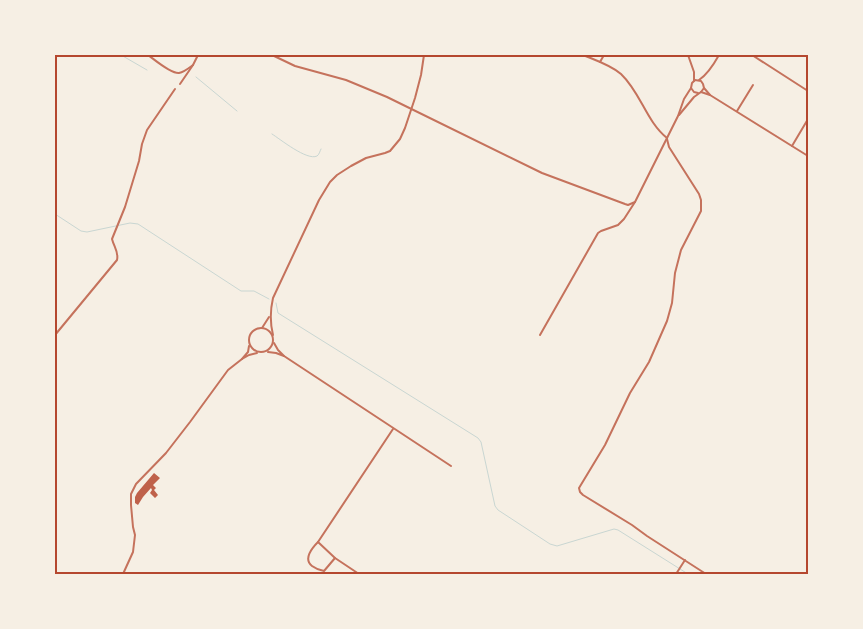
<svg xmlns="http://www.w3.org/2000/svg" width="863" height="629" viewBox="0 0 863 629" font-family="Overpass,sans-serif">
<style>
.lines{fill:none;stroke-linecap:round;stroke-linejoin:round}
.stream{stroke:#c9d6d2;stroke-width:1}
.building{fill:#bf614a}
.minor{stroke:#c5725c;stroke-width:2}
.neatline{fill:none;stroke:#b5482f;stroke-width:2}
</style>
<rect width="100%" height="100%" fill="#f6efe4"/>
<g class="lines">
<!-- stream -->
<g class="stream">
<polyline points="121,55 147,70"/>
<polyline points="196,77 237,111"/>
<path d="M 272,134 C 280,139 307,161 317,156 C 319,155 320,151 321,149"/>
<polyline points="55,214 81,231 87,232 130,223 138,224 241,291 254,291 269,299"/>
<polyline points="276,303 278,313 478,438 481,442 495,506 498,510 550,544 557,546 614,529 618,530 688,574"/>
</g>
</g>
<!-- building -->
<polygon class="building" points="154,473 160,478 153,485 156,488 154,490 158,495 155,498 150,493 152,490 151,488 143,497 138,505 135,503 135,497 137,493"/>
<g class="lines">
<!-- minor -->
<g class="minor">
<path d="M 148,55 C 155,60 171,74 179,73 C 184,72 189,68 193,65"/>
<polyline points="272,55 295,66 346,80 387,97 542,173 625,204 628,205 635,202"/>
<path d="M 583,55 C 595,60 611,65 621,74 C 641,93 646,121 667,138"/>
<polyline points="688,55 694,72 694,81"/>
<polyline points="752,55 808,91"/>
<polyline points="600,62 604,55"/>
<path d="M 699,80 C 708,74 714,64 719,55"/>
<polyline points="180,84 193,65 198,55"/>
<polyline points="691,88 694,92 698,93"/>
<polyline points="701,92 710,95 808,156"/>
<polyline points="737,111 753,85"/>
<polyline points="679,115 694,97 701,92 704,88"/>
<polyline points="667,139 669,147 699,194 701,200 701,211 681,250 675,273 672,303 667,321 649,362 630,393 605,445 579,488 580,492 583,495 632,525 647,536 706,574"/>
<polyline points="792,146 808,119"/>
<circle cx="261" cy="340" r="12"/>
<polyline points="262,328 269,317"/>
<path d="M 55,335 L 117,260 C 119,252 114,247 112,239 L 125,207 L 139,161 L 142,144 L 147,130 L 175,89"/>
<path d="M 273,335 C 270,323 270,311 273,298 L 319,200 L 330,182 L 337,175 L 351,166 L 366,158 L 385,153 L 390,151 L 400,139 L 405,128 L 415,98 L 421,75 L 424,55"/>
<polyline points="540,335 598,233 601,231 618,225 624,219 635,202 678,116 684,99 691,88 692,83 695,80 701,81 703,84 704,88 710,95"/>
<polyline points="249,346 248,352 242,359 249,355 257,353"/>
<polyline points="268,352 276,353 284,356 278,350 274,343"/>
<polyline points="284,356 451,466"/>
<polyline points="318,542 335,558 359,574"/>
<path d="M 335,558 L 324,571 C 319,570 316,569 312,566 C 303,559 312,548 318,542 L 393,429"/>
<polyline points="123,574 133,552 135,535 133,527 131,505 131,494 136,484 166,453 190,422 228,370 242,359"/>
<polyline points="676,574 685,560"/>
</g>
</g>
<!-- border -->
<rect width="863" height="629" fill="none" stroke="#f6efe4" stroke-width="112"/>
<rect x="56" y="56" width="751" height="517" class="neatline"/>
</svg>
